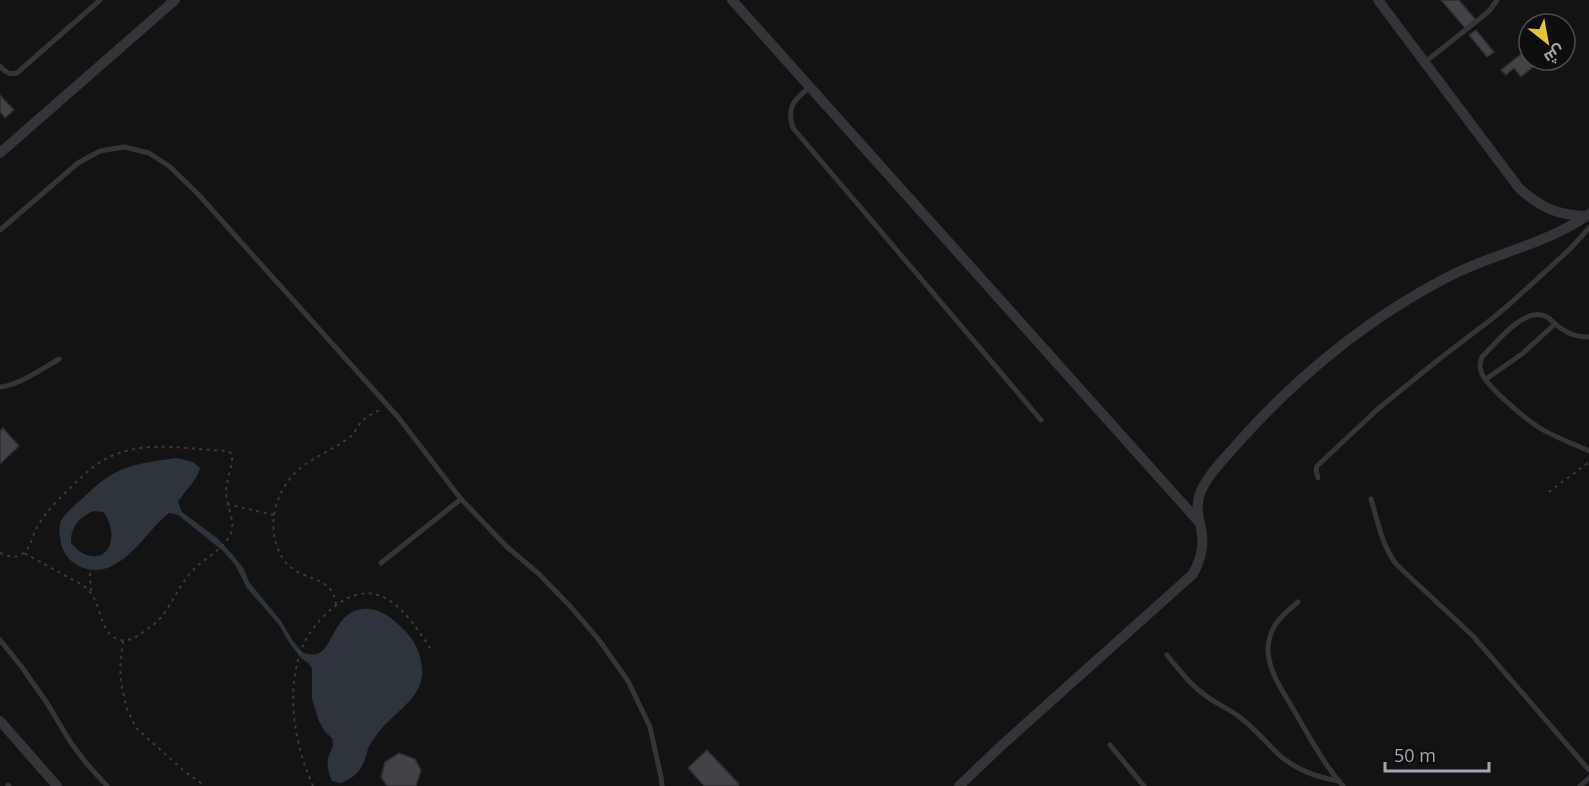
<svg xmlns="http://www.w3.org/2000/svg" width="1589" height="786" viewBox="0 0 1589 786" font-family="'Open Sans',Cairo,sans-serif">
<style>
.water{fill:#2d343c;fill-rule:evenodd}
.building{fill:#424347;stroke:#2d2d30;stroke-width:1.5}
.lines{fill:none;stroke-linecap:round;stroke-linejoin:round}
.path{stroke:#3a3b40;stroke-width:2;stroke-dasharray:3 4.5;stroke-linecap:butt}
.service{stroke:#343439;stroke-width:5}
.minor{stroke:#343439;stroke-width:10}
</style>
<rect width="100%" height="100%" fill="#131314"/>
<!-- water -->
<path class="water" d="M 177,458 L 193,462 L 200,468 C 197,481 185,490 178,502 L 182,512 L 217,538 L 233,555 L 244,569 L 249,582 L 281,621 L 293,641 L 303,653 C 307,654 313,655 317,654 C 334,649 335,605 370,609 C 385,611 394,620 404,630 C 414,640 419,649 421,662 C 429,696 394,711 378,733 C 374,738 370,744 368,749 C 365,759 364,766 356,774 C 352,778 346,780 341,783 L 332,781 C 326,766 326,760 333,746 L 332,738 L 325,732 L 319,721 L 312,699 L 312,668 L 308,663 L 301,658 L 290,644 L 279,625 L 247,588 L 235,565 L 223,551 L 178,515 L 169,513 C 149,529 136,554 112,566 C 91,576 67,566 61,544 C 60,537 58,529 61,521 C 65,513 76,504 83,498 C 91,490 101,481 111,475 C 130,463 156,461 177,458 ZM 93,511 L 103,512 C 119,531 112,567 82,553 C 78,551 74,546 71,543 C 71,526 78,519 93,511 Z"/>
<!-- building -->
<g class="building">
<polygon points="1441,0 1459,0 1476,20 1466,29"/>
<polygon points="1476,30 1494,52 1487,57 1469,35"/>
<polygon points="1522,53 1533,67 1521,77 1514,68 1506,75 1501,70"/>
<polygon points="0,95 14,110 5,118 0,112"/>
<polygon points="3,428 19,446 0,464 0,431"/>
<polygon points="707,750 739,784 738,786 704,786 688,768"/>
<polygon points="399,753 415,759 421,770 416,786 387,786 381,777 385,762"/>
</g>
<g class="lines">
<!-- path -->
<g class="path">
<polyline points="1549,492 1589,462"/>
<polyline points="227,504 274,515"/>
<path d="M 0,553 C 7,556 16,559 22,554 C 30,550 32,538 35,531 C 45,510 70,488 87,472 C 129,435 178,449 228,451 L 232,454 C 233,466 227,478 226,490 C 226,502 234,520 232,530 C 227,548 206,557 194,569 C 181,582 174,600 163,615 C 157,623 148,629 139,635 C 132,639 125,642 117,639 C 103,633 101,613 95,600 C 93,595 89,591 84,586 L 24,553"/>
<polyline points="90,573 91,593"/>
<path d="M 336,605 C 333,573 300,583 284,560 C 263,530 275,487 303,466 C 318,455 336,448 350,437 C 355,433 357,427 361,422 C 366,417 373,413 380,410"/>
<polyline points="123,641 120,668 122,688 127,709 136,728 184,771 205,786"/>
<path d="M 313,786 C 296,748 287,701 298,660 C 303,641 312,628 326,614 C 375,567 405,609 432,651"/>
</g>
<!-- service -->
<g class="service">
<polyline points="1425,62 1482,17 1490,10 1497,0"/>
<path d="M 0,66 C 5,72 9,75 17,73 L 100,0"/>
<path d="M 810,87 C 794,100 786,107 793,128 L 1041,420"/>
<polyline points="0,230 78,163 100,151 124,147 149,153 169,166 198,194 398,417 461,499 507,547 539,574 570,606 599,640 628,681 650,727 661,777 662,786"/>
<path d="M 1589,337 C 1579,337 1570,335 1562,329 C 1556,326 1552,320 1547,317 C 1526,304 1496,343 1482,357 C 1480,362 1479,366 1481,371 C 1484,385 1525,418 1538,427 C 1554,437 1572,443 1589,451"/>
<polyline points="1486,379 1522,354 1555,324"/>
<path d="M 0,387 C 19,385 42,369 59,359"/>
<polyline points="1318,478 1316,470 1317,466 1379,408 1438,360 1493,318 1512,302 1570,249 1589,228"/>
<path d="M 1371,499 C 1378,521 1381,544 1396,564 L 1473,636 L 1589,770"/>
<polyline points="381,563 461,499"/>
<path d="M 1298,602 C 1285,613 1272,623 1269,641 C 1266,653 1270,666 1275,677 C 1282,692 1292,706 1300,721 C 1313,743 1326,767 1343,786"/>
<polyline points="0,640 21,666 47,703 71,743 87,764 107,786"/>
<path d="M 1167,655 C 1180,671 1192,687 1209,698 C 1219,705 1231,710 1241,718 C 1254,728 1265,741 1277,753 C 1295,770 1316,777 1339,781"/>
<polyline points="1110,745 1144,786"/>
<polyline points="8,785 9,786"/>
<polyline points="1580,786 1589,778"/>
</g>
<!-- minor -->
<g class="minor">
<polyline points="732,0 1199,522"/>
<path d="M 1378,0 L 1519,188 C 1541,208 1557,215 1586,216"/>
<polyline points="0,153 175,0"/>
<polyline points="0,721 57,786"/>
<path d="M 959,786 L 1001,746 L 1193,574 C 1199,562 1204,550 1202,535 C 1200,519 1194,508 1201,491 C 1209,473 1225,458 1237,444 C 1298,375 1373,314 1456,273 C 1499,252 1549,243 1589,214"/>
</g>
</g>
<!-- north arrow -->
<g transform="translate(1547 42) rotate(149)"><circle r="28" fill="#0e0e0f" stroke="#4a4c51" stroke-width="1.5"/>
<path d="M0-4.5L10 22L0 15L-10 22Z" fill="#e8c337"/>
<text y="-9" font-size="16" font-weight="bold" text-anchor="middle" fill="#a5a8b4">ش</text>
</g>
<!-- scale -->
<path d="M1385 762v9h104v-9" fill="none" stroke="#a5a8b4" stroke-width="3"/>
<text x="1394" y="762" font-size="18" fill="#a5a8b4" stroke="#0e0e0f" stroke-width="4.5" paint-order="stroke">50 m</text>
</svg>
